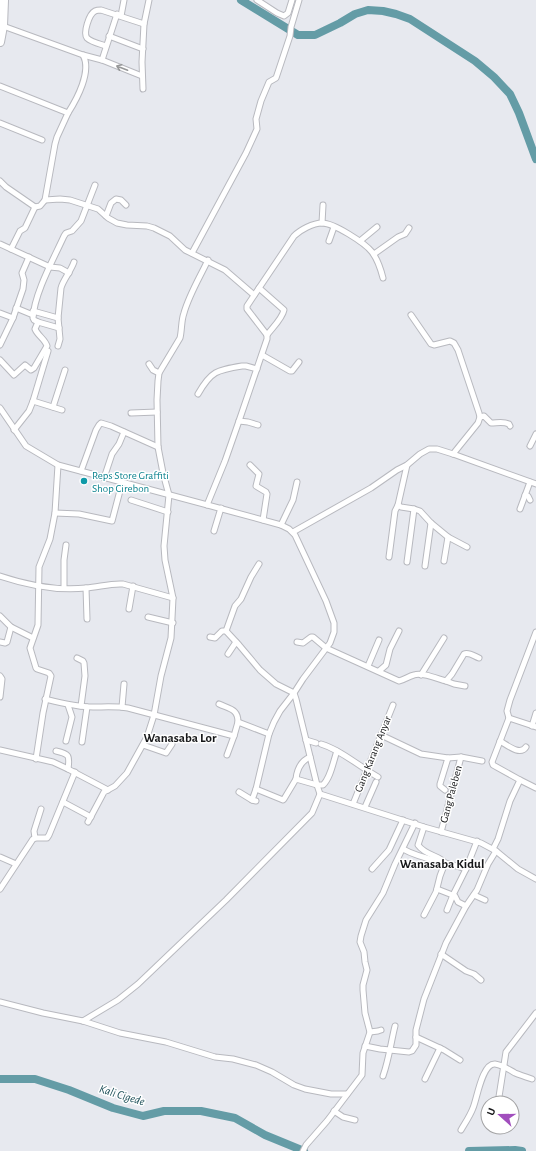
<svg xmlns="http://www.w3.org/2000/svg" width="536" height="1151" viewBox="0 0 536 1151" font-family="'Alegreya Sans',sans-serif">
<style>
.lines{fill:none;stroke-linecap:round;stroke-linejoin:round}
.river{stroke:#649ca6;stroke-width:8}
.minor-casing{stroke:#b8b9bf;stroke-width:7}
.primary-casing{stroke:#b8b9bf;stroke-width:10}
.minor{stroke:#fff;stroke-width:5}
.primary{stroke:#fff;stroke-width:8}
.oneway{stroke:#969798}
.culture-dot{fill:#0f9aa8;stroke:#fff;stroke-width:1.5}
.labels{text-anchor:middle;dominant-baseline:central;stroke-width:3;stroke-linejoin:round;paint-order:stroke}
.culture-label{font-size:11px;fill:#0d838f;stroke:#fff;text-anchor:start}
.street-label{font-size:11px;fill:#161719;stroke:#fff}
.water-label{font-size:12px;font-style:italic;fill:#20515a;stroke:#fff}
.quarter-label{font-size:13px;font-weight:bold;fill:#161719;stroke:#fff}
</style>
<rect width="100%" height="100%" fill="#e7e9ef"/>
<g class="lines">
<!-- river -->
<g class="river">
<polyline points="241,0 298,35 315,35 340,23 355,14 368,10 383,11 396,14 410,19 475,61 494,77 510,94 519,113 536,159"/>
<polyline points="0,1079 35,1079 69,1090 113,1108 143,1116 164,1111 201,1111 235,1118 265,1135 304,1151"/>
<polyline points="469,1151 515,1150 522,1151"/>
</g>
<defs>
<g id="minor">
<polyline points="257,0 277,13 284,16 288,13 292,0"/>
<polyline points="121,16 124,0"/>
<polyline points="3,26 83,55 102,60 142,76"/>
<polyline points="109,36 143,49"/>
<path d="M 106,46 C 100,44 91,42 87,38 C 83,33 89,14 95,11 C 97,10 99,10 101,10 L 144,24"/>
<polyline points="102,60 117,14"/>
<polyline points="0,86 68,113 57,137 55,144 45,200 40,206 35,207 6,187 0,181"/>
<polyline points="143,89 142,62 144,24 149,0"/>
<path d="M 68,113 C 77,99 92,71 83,55"/>
<polyline points="0,123 42,140"/>
<polyline points="45,200 60,199 70,200 98,209 108,218 117,223 127,225 147,226 154,228 170,236 185,250 225,270 254,295"/>
<polyline points="106,216 111,203 116,199 121,200 126,205"/>
<polyline points="322,223 323,205"/>
<polyline points="329,241 334,227"/>
<polyline points="360,241 377,227"/>
<polyline points="0,244 50,267 60,268 69,273"/>
<polyline points="11,249 20,231 25,228 35,207"/>
<polyline points="192,253 246,153 257,129 256,119 261,101 269,82 276,78 290,36 291,27 299,0"/>
<polyline points="374,254 398,237 405,234 409,228"/>
<path d="M 259,288 L 284,310 C 282,319 273,327 267,335"/>
<polyline points="16,308 33,315"/>
<polyline points="33,311 58,318"/>
<polyline points="0,313 13,318"/>
<polyline points="411,315 431,344 434,345 450,341 454,343 458,350 479,413 480,417 478,423 453,454"/>
<polyline points="38,322 59,328"/>
<polyline points="0,345 13,318 23,289 24,280 22,273 29,257"/>
<path d="M 58,346 L 60,339 L 58,318 L 61,288 C 63,280 71,271 74,262"/>
<polyline points="262,355 290,371 292,371 299,362"/>
<path d="M 0,360 L 14,375 L 25,365 L 31,370 L 34,368 L 47,346 C 45,339 38,336 35,329 L 38,322 L 34,320 L 33,318 C 34,294 54,258 64,236 L 66,233 L 72,231 L 81,221 L 95,185"/>
<polyline points="149,364 153,370 159,373"/>
<path d="M 198,394 C 211,371 217,370 242,366 L 246,366 L 257,369"/>
<polyline points="33,401 48,351"/>
<polyline points="53,407 65,370"/>
<polyline points="0,408 26,446 58,465 226,510 281,525 289,529 295,535 326,601 334,623 334,632 330,643 303,679 294,693 296,699 317,785 320,794 424,827 481,843 496,851 518,869 536,879"/>
<polyline points="131,413 157,412"/>
<path d="M 480,417 L 484,416 L 491,423 C 497,423 503,421 509,424 L 510,426"/>
<polyline points="239,421 248,422 258,425"/>
<polyline points="14,430 29,411 33,401 62,410"/>
<polyline points="530,446 536,434"/>
<polyline points="250,465 259,474 256,486 266,492 267,494 263,520"/>
<polyline points="407,465 398,505 401,507 414,509 420,511 431,523 448,537 467,547"/>
<polyline points="81,471 96,430 99,425 101,423 111,426 158,447"/>
<polyline points="104,478 112,454 119,444 124,432"/>
<polyline points="525,495 528,496 530,500"/>
<polyline points="131,500 168,512"/>
<path d="M 207,505 L 225,461 L 239,421 L 267,339 L 267,335 L 247,309 L 247,306 L 294,236 C 300,230 313,223 322,223 C 334,223 365,243 372,252 C 378,260 381,270 383,278"/>
<polyline points="520,509 530,482"/>
<polyline points="55,513 79,514 112,521 122,483"/>
<polyline points="281,525 293,500 297,482"/>
<polyline points="214,531 221,508"/>
<polyline points="293,532 371,488 397,470 407,465 420,454 429,449 437,449 453,454 536,484"/>
<polyline points="389,557 395,511 398,505"/>
<polyline points="444,561 448,537"/>
<polyline points="407,562 414,509"/>
<polyline points="425,566 431,523"/>
<path d="M 0,576 C 27,585 57,591 86,588 C 99,587 111,583 123,584 L 173,598"/>
<polyline points="64,588 64,560 66,545"/>
<polyline points="86,588 87,619"/>
<polyline points="129,609 133,586"/>
<polyline points="0,616 11,627 33,638"/>
<polyline points="148,617 173,623"/>
<polyline points="226,631 235,606 241,599 251,577 259,564"/>
<polyline points="210,637 215,638 222,631 226,631 239,645 260,670 276,684 294,693 280,711 274,722 269,734 256,789 252,800 256,801"/>
<polyline points="0,642 5,643 7,642 11,627"/>
<path d="M 297,642 L 303,643 L 311,637 L 313,637 L 326,648 L 399,681 C 404,680 409,676 414,675 C 422,672 438,679 446,681 L 452,674 L 464,654 C 469,652 474,656 479,658"/>
<polyline points="228,654 236,642"/>
<polyline points="77,658 83,661 84,663 85,676 81,706"/>
<polyline points="368,666 379,640"/>
<polyline points="379,671 386,665 390,649 399,631"/>
<polyline points="421,675 444,638"/>
<polyline points="0,676 2,679 0,697"/>
<polyline points="446,681 454,684 465,686"/>
<path d="M 45,699 C 61,703 76,707 93,707 C 104,707 116,706 128,708 L 234,736 L 238,722 L 269,734"/>
<path d="M 219,704 C 230,709 238,709 238,722"/>
<polyline points="122,707 124,684"/>
<polyline points="509,718 507,711 510,700 536,632"/>
<polyline points="532,726 536,713"/>
<polyline points="381,735 421,754 448,758 461,757 482,761"/>
<polyline points="306,740 316,743"/>
<polyline points="66,741 72,717 68,705"/>
<path d="M 500,741 C 507,745 520,756 526,747"/>
<polyline points="82,742 87,707"/>
<path d="M 321,744 C 341,750 360,767 378,777"/>
<polyline points="143,745 166,753 172,744"/>
<polyline points="0,750 53,762 68,769 108,790"/>
<path d="M 56,751 C 69,754 70,755 68,769"/>
<polyline points="227,755 234,736"/>
<polyline points="36,759 43,713 51,676 49,673 37,669 36,668 30,648 38,625 39,567 50,539 55,513 58,465"/>
<path d="M 296,779 C 297,769 301,761 310,757"/>
<polyline points="520,780 493,765 492,762 509,718 536,727"/>
<path d="M 256,789 L 283,800 L 284,799 L 296,779 L 317,785 L 323,785 C 331,777 333,762 337,751"/>
<polyline points="445,790 440,786 440,784 448,758"/>
<polyline points="239,792 252,800"/>
<polyline points="63,802 91,817"/>
<polyline points="353,804 381,735 393,705"/>
<polyline points="365,807 376,782"/>
<path d="M 88,822 L 104,792 L 115,786 L 127,773 L 147,737 L 154,715 L 161,676 L 171,638 L 173,598 L 165,560 L 164,546 L 169,495 L 163,473 L 158,447 L 157,400 L 158,381 L 159,373 L 180,338 C 182,330 181,321 184,313 C 189,295 200,277 208,260"/>
<polyline points="441,832 461,757"/>
<polyline points="35,838 34,831 41,809"/>
<path d="M 403,849 C 422,860 445,861 466,869"/>
<polyline points="493,849 498,839 510,801 520,780 536,788"/>
<polyline points="0,857 16,864"/>
<polyline points="372,869 389,850 403,820"/>
<polyline points="0,889 33,839 36,838 47,838 49,835 75,772"/>
<polyline points="437,889 455,896 458,902 466,906"/>
<polyline points="474,895 485,900"/>
<polyline points="447,910 453,895 466,869 477,841"/>
<path d="M 424,915 L 436,892 L 440,876 L 445,863 C 439,855 426,856 418,845 L 424,827"/>
<polyline points="441,954 466,971 474,974 481,980"/>
<polyline points="0,1002 43,1013 83,1021 120,1033 166,1042 215,1057 233,1059 256,1065 272,1072 294,1085 305,1089 331,1094 347,1094"/>
<polyline points="83,1021 118,1000 138,984 226,900 312,813 320,794"/>
<polyline points="370,1032 378,1031 381,1030"/>
<polyline points="416,1037 444,1050 460,1060"/>
<polyline points="365,1046 380,1049 409,1052 412,1051 416,1045 416,1030 424,999 446,943 466,906 477,890 488,864 496,851"/>
<path d="M 383,1076 C 389,1059 391,1042 395,1026"/>
<polyline points="425,1079 440,1048"/>
<polyline points="498,1103 506,1052 536,1013"/>
<polyline points="334,1111 343,1117 355,1120"/>
<path d="M 461,1130 C 465,1123 470,1116 473,1108 C 477,1099 482,1063 495,1064 C 503,1065 508,1069 515,1073 C 520,1075 526,1077 532,1079"/>
<polyline points="303,1151 306,1145 327,1121 362,1075 363,1053 370,1032 365,1013 363,990 363,985 367,970 365,962 364,952 360,942 361,936 366,920 383,893 395,864 415,823"/>
</g>
<polyline id="primary" points="0,42 3,26 4,0"/>
</defs>
<!-- minor casing -->
<use href="#minor" class="minor-casing"/>
<!-- primary casing -->
<use href="#primary" class="primary-casing"/>
<!-- minor -->
<use href="#minor" class="minor"/>
<!-- primary -->
<use href="#primary" class="primary"/>
</g>
<!-- one-way arrows -->
<defs><path id="oneway-shaft" d="M-6 0H5M1.5-3L5.5 0L1.5 3" fill="none" stroke-width="1.6" stroke-linecap="round" stroke-linejoin="round"/></defs>
<use class="oneway" href="#oneway-shaft" transform="translate(122 68) rotate(-159)"/>
<!-- markers -->
<circle class="culture-dot" cx="84" cy="481" r="4"/>
<g class="labels">
<!-- culture labels -->
<g class="culture-label">
<text x="92" y="475">Reps Store Graffiti<tspan x="92" dy="13">Shop Cirebon</tspan></text>
</g>
<!-- street labels -->
<g class="street-label">
<text transform="translate(373 754) rotate(-68)">Gang Karang Anyar</text>
<text transform="translate(451 794) rotate(-75)">Gang Paleben</text>
</g>
<!-- water labels -->
<g class="water-label">
<text transform="translate(122 1095) rotate(17)">Kali Cigede</text>
</g>
<!-- quarter labels -->
<g class="quarter-label">
<text x="180" y="738">Wanasaba Lor</text>
<text x="442" y="864">Wanasaba Kidul</text>
</g>
</g>
<!-- north arrow -->
<g transform="translate(500 1115) rotate(291)"><circle r="19" fill="#ffffff" stroke="#a2a2a3"/>
<path d="M0-3L7 15L0 10L-7 15Z" fill="#a14ebd"/>
<text y="-6" font-size="11" font-weight="bold" text-anchor="middle" fill="#161719">U</text>
</g>
</svg>
